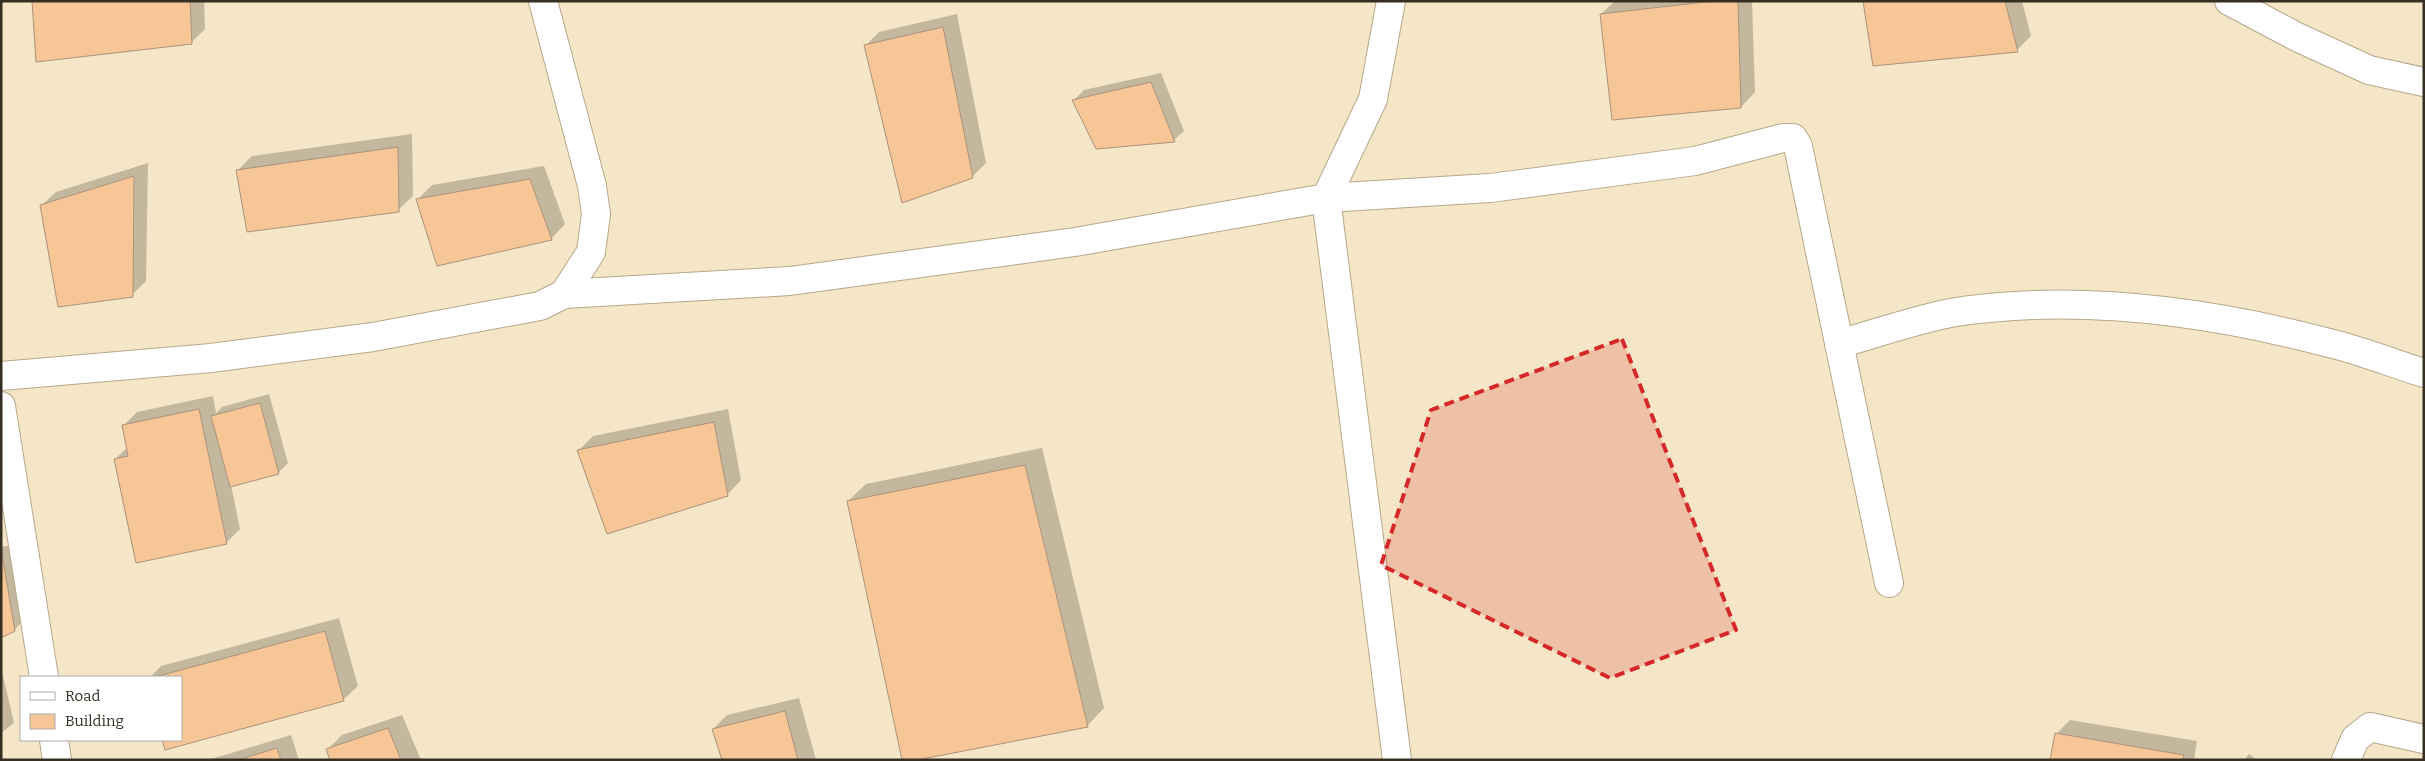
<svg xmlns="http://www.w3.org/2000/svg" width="2425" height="761" viewBox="0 0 2425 761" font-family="Bitter,serif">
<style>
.shadow{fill:#0003}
.building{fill:#f7c697;stroke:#ab927a}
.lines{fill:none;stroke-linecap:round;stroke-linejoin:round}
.minor-casing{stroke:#b6a98a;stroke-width:30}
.minor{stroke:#fff;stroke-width:28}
.marked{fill:#d62828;fill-opacity:0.2;stroke:#d62828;stroke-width:4;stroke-dasharray:10 6;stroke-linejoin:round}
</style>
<rect width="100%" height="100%" fill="#f4e6c6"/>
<!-- shadow -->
<g class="shadow">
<polygon points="33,1 204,1 205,29 191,43"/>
<polygon points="1615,1 1752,1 1755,92 1741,107 1601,14"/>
<polygon points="1864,1 2022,1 2031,36 2017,50"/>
<polygon points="957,14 986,163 972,177 865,46 879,32"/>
<polygon points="1161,73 1184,131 1174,140 1074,100 1084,90"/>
<polygon points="412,134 413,196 398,210 238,170 252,156"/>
<polygon points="148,163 146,281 132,295 41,206 56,192"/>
<polygon points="544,166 565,224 551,239 418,199 432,185"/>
<polygon points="269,394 288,463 278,473 231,485 240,529 226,543 115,459 128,447 123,426 137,412 213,396 216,413 222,407"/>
<polygon points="728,409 741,480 727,495 579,450 593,436"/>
<polygon points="1042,448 1104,708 1087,726 848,501 866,484"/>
<polygon points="12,545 24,620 14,630 1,637 1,547"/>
<polygon points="339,618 358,686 343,700 166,749 164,740 181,740 181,677 150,677 161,666"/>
<polygon points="1,667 14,723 1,733"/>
<polygon points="799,698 816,760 723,760 713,729 727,715"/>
<polygon points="402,715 421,760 331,760 328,749 342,735"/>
<polygon points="2070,720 2197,741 2194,760 2052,760 2056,734"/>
<polygon points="291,735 299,760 208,760"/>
<polygon points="2249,754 2257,760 2244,760"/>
</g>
<!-- building -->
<g class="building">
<polygon points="32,1 190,1 192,44 36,62"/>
<polygon points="1714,1 1738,1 1741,108 1612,120 1600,14"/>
<polygon points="1863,1 2005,1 2018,52 1873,66"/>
<polygon points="943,27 973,178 902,203 864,45"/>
<polygon points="1151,82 1175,142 1096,149 1072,100"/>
<polygon points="398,147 399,212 247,232 236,170"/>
<polygon points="134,176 133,297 58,307 40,205"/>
<polygon points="530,179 552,240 437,266 416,199"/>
<polygon points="260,403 279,474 230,487 211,416"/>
<polygon points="199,409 227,544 136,563 114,459 128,456 122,425"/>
<polygon points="714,422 728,496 607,534 577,450"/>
<polygon points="1025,465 1088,727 917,760 902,760 847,501"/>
<polygon points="2,554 15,631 1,638 1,554"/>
<polygon points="325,631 344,701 165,750 162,740 181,740 181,677 155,677"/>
<polygon points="785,711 798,760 722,760 712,729"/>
<polygon points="388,728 401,760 330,760 326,749"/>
<polygon points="2055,733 2184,755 2183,760 2050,760"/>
<polygon points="277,748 281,760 238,760"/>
</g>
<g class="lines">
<defs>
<g id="minor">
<polyline points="543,1 592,186 596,214 591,252 564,294"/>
<polyline points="1391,1 1373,99 1326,198 1397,760"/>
<polyline points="2229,1 2297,37 2369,70 2424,82"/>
<path d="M 1839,344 C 1875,334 1920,318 1956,312 C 2083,293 2214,312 2337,345 C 2367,353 2395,364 2424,373"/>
<polyline points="1,376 211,358 373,337 540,306 564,294 790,281 1075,242 1326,198 1490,188 1695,161 1783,138 1793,138 1798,146 1889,583"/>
<polyline points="1,406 44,677"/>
<polyline points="54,740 57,760"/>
<polyline points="2346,760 2355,739 2370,727 2424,739"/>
</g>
</defs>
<!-- minor casing -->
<use href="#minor" class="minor-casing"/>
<!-- minor -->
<use href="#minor" class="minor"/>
</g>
<!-- marked area -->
<path class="marked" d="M 1622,339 L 1736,630 L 1610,678 L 1381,565 L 1431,410 Z"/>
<!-- border -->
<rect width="2425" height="761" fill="none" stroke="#342f22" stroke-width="5"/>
<!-- legend -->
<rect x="20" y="676" width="162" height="65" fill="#ffffff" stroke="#aeaca7"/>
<rect x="30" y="692" width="25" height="8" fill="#ffffff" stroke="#aeaca7"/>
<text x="65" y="701" font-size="15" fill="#342f22">Road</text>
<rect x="30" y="714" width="25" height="15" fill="#f7c697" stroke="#aeaca7"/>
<text x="65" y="726" font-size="15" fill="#342f22">Building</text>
</svg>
